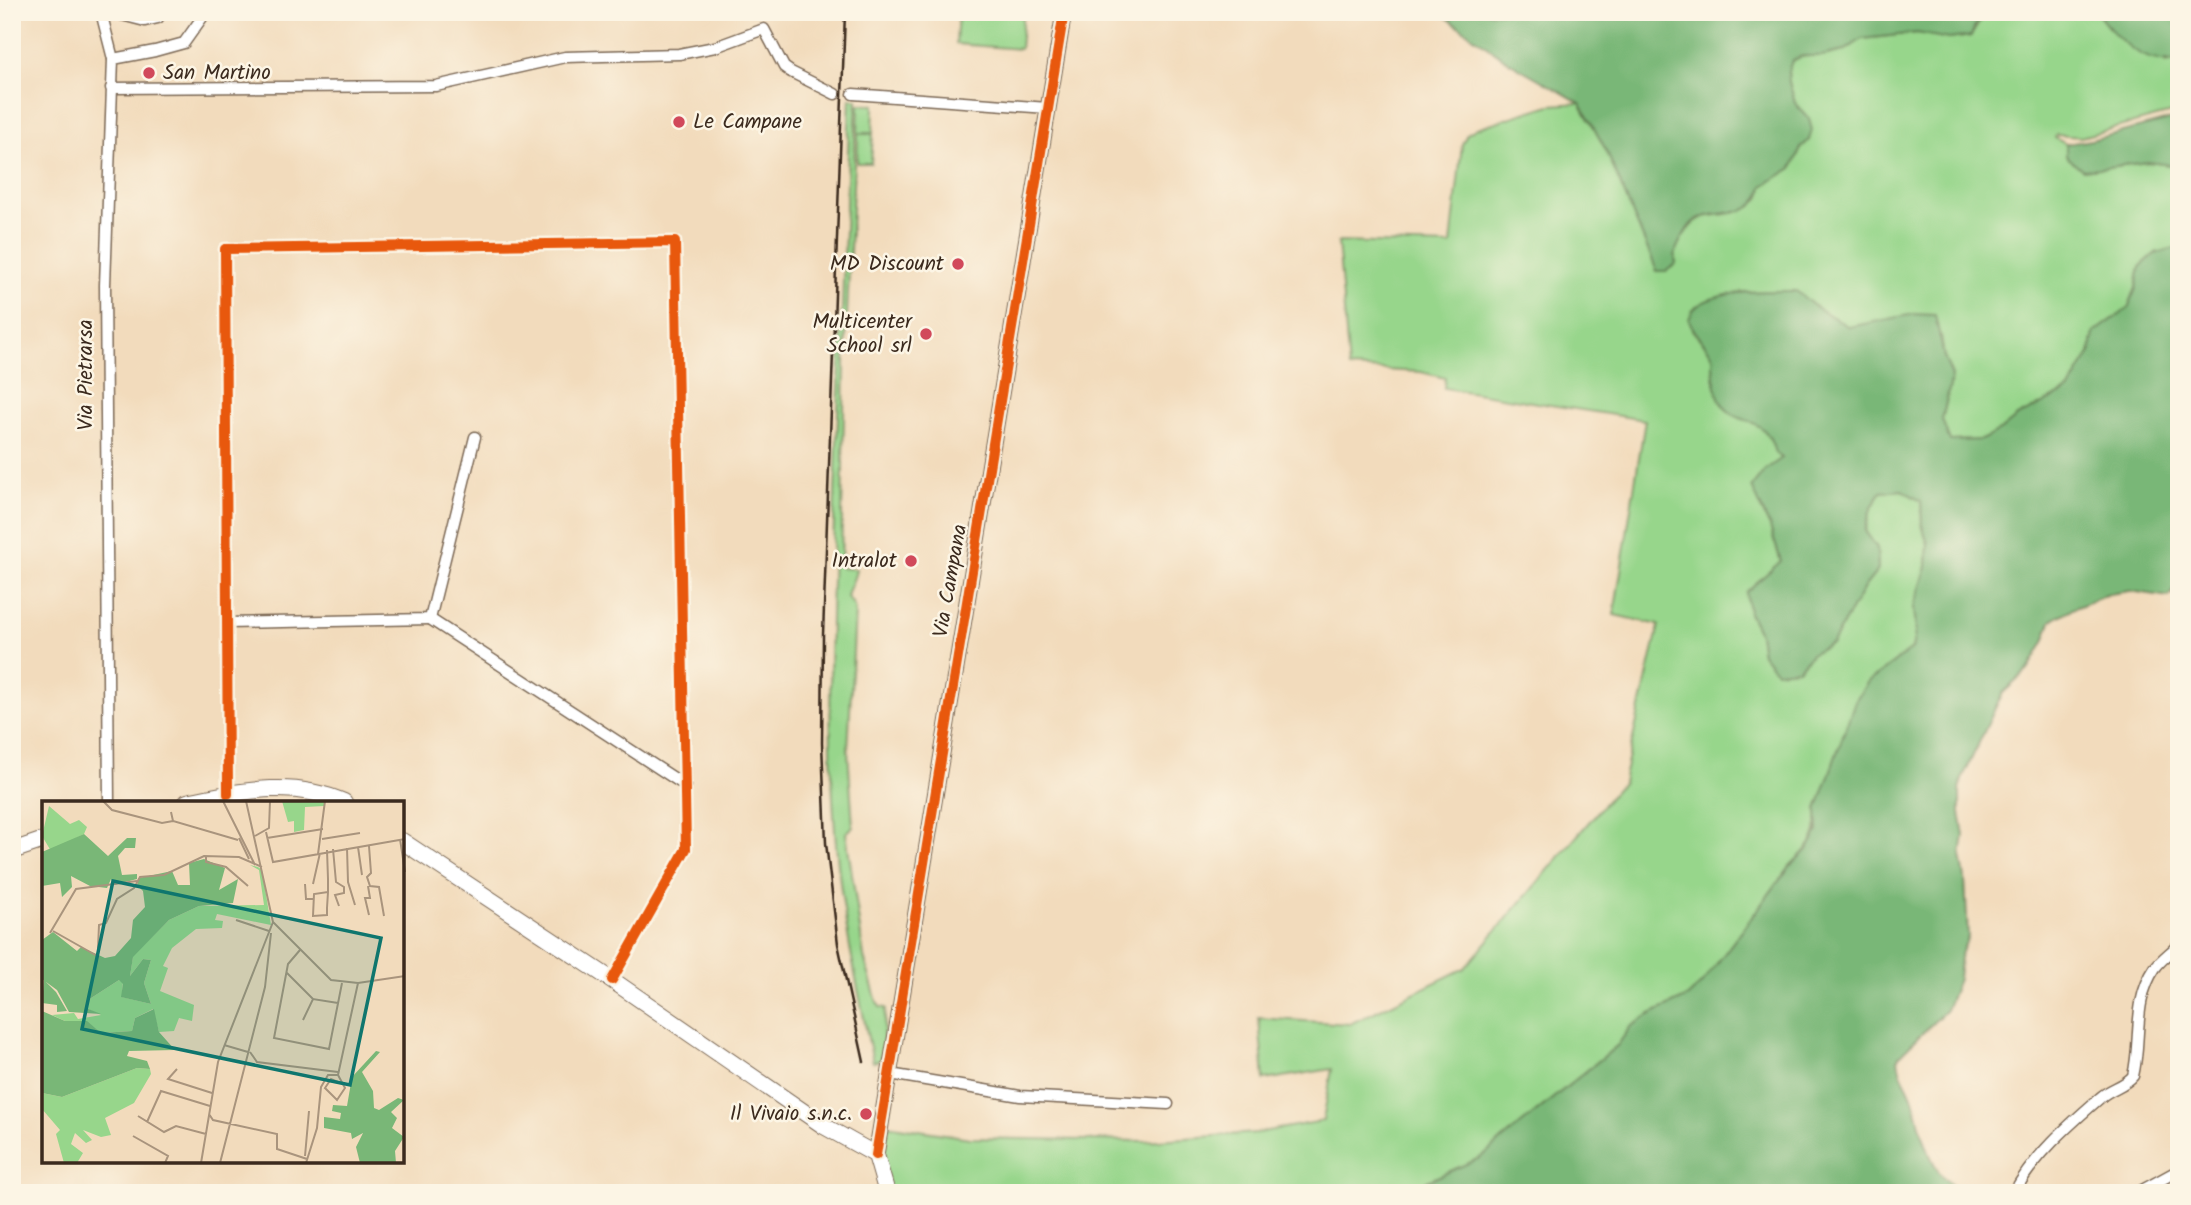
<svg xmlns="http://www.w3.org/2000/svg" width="2191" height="1205" viewBox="0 0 2191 1205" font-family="Kalam,sans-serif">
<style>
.green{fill:#97d68b;stroke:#698054;stroke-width:2}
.forest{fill:#79b777;stroke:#5a704a;stroke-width:2}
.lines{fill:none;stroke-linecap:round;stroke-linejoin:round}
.minor-casing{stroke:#7b6855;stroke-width:13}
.tertiary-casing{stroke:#7b6855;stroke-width:17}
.secondary-casing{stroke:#7b6855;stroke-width:18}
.minor{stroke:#fff;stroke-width:10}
.tertiary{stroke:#fff;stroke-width:14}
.secondary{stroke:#fff;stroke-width:16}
.rail{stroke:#3b2a1e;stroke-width:2.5}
.cycleway-casing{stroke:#fcf5e5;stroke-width:15}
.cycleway{stroke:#e8590c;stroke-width:10}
.poi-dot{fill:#d1495b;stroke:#fcf5e5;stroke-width:2.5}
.labels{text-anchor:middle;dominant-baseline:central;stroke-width:5;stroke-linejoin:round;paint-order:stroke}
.poi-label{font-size:21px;fill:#3b2a1e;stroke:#fcf5e5;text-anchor:end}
.street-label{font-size:21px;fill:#3b2a1e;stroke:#fcf5e5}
.inset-road{fill:none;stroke:#a9947d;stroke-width:2}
.view{fill:#0f766e;fill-opacity:0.15;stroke:#0f766e;stroke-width:3.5}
.inset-edge{fill:none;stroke:#3b2a1e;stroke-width:3.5}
</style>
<rect width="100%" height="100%" fill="#fcf5e5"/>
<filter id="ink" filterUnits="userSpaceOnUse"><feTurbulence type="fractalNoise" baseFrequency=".0143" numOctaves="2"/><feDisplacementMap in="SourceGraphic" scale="14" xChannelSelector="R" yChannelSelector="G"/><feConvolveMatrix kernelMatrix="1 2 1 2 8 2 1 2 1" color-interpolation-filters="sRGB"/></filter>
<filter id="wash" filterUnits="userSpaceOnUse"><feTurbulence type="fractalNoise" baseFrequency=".00686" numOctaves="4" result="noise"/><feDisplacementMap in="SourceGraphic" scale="28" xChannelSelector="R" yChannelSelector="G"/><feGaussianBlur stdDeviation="1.57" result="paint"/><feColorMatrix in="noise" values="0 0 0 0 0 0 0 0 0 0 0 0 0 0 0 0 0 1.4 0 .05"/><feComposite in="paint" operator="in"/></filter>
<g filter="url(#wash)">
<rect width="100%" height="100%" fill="#f2dbbc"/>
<!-- green -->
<g class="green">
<polygon points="958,12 1023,12 1020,49 956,44"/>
<path d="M 1990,12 L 2096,12 L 2108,27 L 2166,63 L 2179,60 L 2179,111 L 2081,137 L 2056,135 L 2055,138 L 2066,144 L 2066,156 L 2083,170 L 2148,162 L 2179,166 L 2179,247 L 2156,253 L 2140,267 L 2136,288 L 2128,308 L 2094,333 L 2090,354 L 2069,390 L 2017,417 L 2000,431 L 1981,440 L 1950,441 L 1942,420 L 1952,376 L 1944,357 L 1941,336 L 1870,324 L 1849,327 L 1813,305 L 1795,291 L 1741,292 L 1692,330 C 1698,338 1709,348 1713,356 C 1713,358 1713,366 1713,367 C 1714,376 1716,391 1720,399 C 1735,430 1765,409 1775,453 L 1783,458 L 1765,470 L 1760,507 L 1770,527 L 1781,562 L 1749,613 L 1759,633 L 1762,654 L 1798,669 L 1812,653 L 1832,643 L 1865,586 L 1878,570 L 1877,548 L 1865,531 L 1870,511 L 1881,492 L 1902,490 L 1921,501 L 1922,524 L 1928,544 L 1927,567 L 1914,607 L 1916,628 L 1912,649 L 1867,683 L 1817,809 C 1819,838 1811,846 1791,865 L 1703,982 L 1688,997 L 1649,1015 L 1631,1027 L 1618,1045 L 1480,1158 L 1401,1193 L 889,1193 L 880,1155 L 886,1125 L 970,1138 L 1144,1141 L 1256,1133 L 1323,1121 L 1332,1069 L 1264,1080 L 1259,1018 L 1350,1024 L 1465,968 L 1623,782 L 1659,625 L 1614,615 L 1645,420 L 1444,388 L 1445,378 L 1421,372 L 1349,368 L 1338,242 L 1451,245 L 1462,144 L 1467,134 L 1477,128 L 1550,105 L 1580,103 L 1606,150 L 1657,271 L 1666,271 L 1676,264 C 1674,254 1676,248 1682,238 C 1702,206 1713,221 1743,210 C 1749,208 1756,201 1761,197 L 1763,186 L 1792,168 L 1801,148 L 1809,140 L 1809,119 L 1795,103 L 1789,82 L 1788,71 L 1792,61 L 1802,56 L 1822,56 L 1844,51 L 1862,39 L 1918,33 L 1949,39 L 1971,36 L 1982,18 Z"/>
<path d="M 850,99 L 857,99 L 845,358 L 841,568 L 856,569 C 855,580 849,586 847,597 L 853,604 L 855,611 L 848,751 L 853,827 L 846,833 L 864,957 L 877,1002 L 880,1007 L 886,1008 L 881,1060 L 873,1062 C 858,990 842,917 836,844 C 826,719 831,594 836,469 C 841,346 845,222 850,99 Z"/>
<polygon points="859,104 874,105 873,133 858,133"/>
<polygon points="858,134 873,134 871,163 857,163"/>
</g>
<!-- forest -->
<g class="forest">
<path d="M 1439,12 L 1990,12 L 1975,26 L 1971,36 L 1949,39 L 1917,33 L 1862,39 L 1844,51 L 1822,56 L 1802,56 L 1792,61 L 1788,71 L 1789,82 L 1795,103 L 1809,119 L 1812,130 L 1809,140 L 1801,148 L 1792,168 L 1763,186 C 1756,221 1725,208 1700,218 C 1691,221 1686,231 1682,238 C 1676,248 1674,254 1676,264 L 1666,271 L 1657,271 L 1606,150 L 1580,103 L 1509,62 Z"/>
<path d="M 2096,12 L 2179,12 L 2179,60 C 2144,68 2116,38 2096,12 Z"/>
<polygon points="2173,119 2179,119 2179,166 2148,162 2083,170 2066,156 2066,144 2091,140"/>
<path d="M 2179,247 L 2179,585 L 2169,597 L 2130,591 L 2109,594 L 2070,610 L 2051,621 L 2044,642 L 2028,670 L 2003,693 L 1998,702 L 1962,779 L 1960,790 L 1960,813 L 1964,835 L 1961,856 L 1965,878 L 1968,937 L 1960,957 L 1958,979 L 1946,1010 L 1898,1057 C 1898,1074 1908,1083 1913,1099 C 1920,1123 1925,1151 1939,1172 C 1945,1180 1953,1185 1958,1193 L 1401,1193 L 1480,1158 L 1618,1045 L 1630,1027 L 1649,1015 L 1688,997 L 1703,982 L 1791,865 L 1808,849 L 1818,831 L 1817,810 L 1855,701 L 1867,683 L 1912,649 L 1916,628 L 1914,607 L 1927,567 L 1928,544 L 1922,524 L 1921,501 L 1902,490 L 1881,492 L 1870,511 L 1865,531 L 1877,548 L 1878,570 L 1865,586 L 1832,643 L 1812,653 L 1798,669 L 1776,671 L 1762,654 L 1759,633 L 1749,613 L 1746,592 L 1781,561 L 1770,527 L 1752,487 L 1765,470 L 1782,458 L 1775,453 C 1765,409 1735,430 1720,400 C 1716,391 1714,376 1713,367 C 1713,366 1713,357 1713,357 C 1708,344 1694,335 1689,320 C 1689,319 1692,311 1693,310 C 1711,289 1770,291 1796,291 L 1813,305 L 1849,327 L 1914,314 L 1935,315 L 1944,357 L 1952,376 L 1942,420 L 1950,441 L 1981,440 L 2000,431 L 2017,417 L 2069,390 L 2090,354 L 2094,333 L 2128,308 L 2136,288 L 2140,267 L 2156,253 Z"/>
</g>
</g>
<g filter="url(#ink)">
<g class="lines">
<defs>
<g id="minor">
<polyline points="101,12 113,59"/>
<polyline points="110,12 145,21 158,18 161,12"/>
<polyline points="111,88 436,86 565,57 679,54 715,47 764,29 784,67 791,72 835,94"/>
<polyline points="853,94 1048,108"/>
<polyline points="2176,592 2179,593"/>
<polyline points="430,619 686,786"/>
<polyline points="227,623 430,619 475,437"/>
<polyline points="228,794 225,249 675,242 686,849 612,980"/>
<polyline points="109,802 105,285 113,59 155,51 184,43 206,12"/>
<polyline points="2179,866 2179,870"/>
<polyline points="890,1074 1020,1096 1168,1104"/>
<path d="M 2014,1193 C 2033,1156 2070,1124 2101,1097 C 2111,1088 2125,1086 2133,1076 C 2142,1039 2132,1002 2155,968 C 2161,959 2172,952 2179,944"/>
<polyline points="2137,1193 2179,1170"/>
</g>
<polyline id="tertiary" points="876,1155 1064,12"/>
<g id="secondary">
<path d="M 187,802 C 242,791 291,779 344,802"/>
<polyline points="402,841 612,980 824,1126 876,1155 887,1193"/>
<polyline points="12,851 44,840"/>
</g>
</defs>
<!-- minor casing -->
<use href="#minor" class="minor-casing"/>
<!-- tertiary casing -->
<use href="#tertiary" class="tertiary-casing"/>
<!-- secondary casing -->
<use href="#secondary" class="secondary-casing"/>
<!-- minor -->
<use href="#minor" class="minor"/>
<!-- tertiary -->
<use href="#tertiary" class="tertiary"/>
<!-- secondary -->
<use href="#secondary" class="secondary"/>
<!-- rail -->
<polyline class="rail" points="845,12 823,635 822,743 826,843 838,944 864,1062"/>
<defs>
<g id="cycleway">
<polyline points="228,794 225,249 675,242 686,849 612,980"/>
<polyline points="876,1155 1064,12"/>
</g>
</defs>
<!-- cycleway casing -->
<use href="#cycleway" class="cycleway-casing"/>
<!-- cycleway -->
<use href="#cycleway" class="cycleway"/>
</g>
</g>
<!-- markers -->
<g class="poi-dot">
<circle cx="149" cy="73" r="7"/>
<circle cx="679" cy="122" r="7"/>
<circle cx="958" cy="264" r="7"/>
<circle cx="926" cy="334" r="7"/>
<circle cx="911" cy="561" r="7"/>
<circle cx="866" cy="1114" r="7"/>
</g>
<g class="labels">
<!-- poi labels -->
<g class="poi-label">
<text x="163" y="73" text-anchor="start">San Martino</text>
<text x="693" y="122" text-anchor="start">Le Campane</text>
<text x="944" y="264">MD Discount</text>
<text x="912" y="322">Multicenter<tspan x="912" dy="24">School srl</tspan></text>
<text x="897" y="561">Intralot</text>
<text x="852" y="1114">Il Vivaio s.n.c.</text>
</g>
<!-- street labels -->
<g class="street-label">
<text transform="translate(86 375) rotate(-90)">Via Pietrarsa</text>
<text transform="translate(951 581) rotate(-80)">Via Campana</text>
</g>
</g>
<!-- overview -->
<g transform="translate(42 801)">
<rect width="362" height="362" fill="#f2dbbc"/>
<path d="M 240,0 L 282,0 L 282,5 L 263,6 L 262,29 L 252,31 L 252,20 L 246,21 ZM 7,5 L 28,23 L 37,19 L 45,26 L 42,33 L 9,50 L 0,35 ZM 208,64 L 216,66 L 220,69 L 229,124 L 175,113 L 173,119 L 181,120 L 180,127 L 154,128 L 130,147 L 121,165 L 126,167 L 118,190 L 152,204 L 150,220 L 137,217 L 132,230 L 117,231 L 111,208 L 93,217 L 90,230 L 59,232 L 45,221 L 23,220 L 10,214 L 32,212 L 36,218 L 59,214 L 44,207 L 46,199 L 77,179 L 81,180 L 80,196 L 109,203 L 102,182 L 109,159 L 101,158 L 88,175 L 91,155 L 127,119 L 157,105 L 222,104 L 217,69 ZM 95,267 L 108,268 L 109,273 L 92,302 L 63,317 L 69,334 L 59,336 L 41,329 L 50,339 L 44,342 L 33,332 L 29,343 L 41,352 L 35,362 L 22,362 L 14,333 L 18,329 L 0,308 L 0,292 L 20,296 Z" fill="#97d68b"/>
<path d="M 42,33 L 66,55 L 85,37 L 94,37 L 93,47 L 83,47 L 76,55 L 80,74 L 95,73 L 95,78 L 72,84 L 69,78 L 65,87 L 48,85 L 29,75 L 30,86 L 20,96 L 18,82 L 0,85 L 0,51 ZM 162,58 L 183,67 L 177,89 L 196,78 L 191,102 L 157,105 L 127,119 L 91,156 L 88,175 L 101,158 L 109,159 L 102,182 L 109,203 L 79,196 L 81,183 L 77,179 L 46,199 L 44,207 L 59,213 L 27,211 L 15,189 L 0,178 L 0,139 L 11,131 L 35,150 L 39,146 L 63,157 L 73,155 L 89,137 L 91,119 L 103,106 L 101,90 L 95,84 L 97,77 L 130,70 L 136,84 L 148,84 L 147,62 ZM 2,179 L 14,191 L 25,210 L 15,211 L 15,204 L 0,202 ZM 112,208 L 117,231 L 133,249 L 87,250 L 85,255 L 105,260 L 108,268 L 95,267 L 20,296 L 0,292 L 0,210 L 23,220 L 45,220 L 59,232 L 90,230 L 93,217 ZM 334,250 L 338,251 L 320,271 L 331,290 L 332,307 L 337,309 L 356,297 L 362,299 L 349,311 L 355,317 L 350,327 L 362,336 L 353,350 L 354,362 L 318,362 L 314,346 L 321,332 L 310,338 L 309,332 L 282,327 L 282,316 L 298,318 L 299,312 L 290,310 L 291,304 L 305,305 L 310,276 Z" fill="#79b777"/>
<path class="inset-road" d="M 61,0 L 70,9 L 120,22 L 131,20M 181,0 L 213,64M 204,0 L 231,121 L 289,179 L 316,182 L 363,175M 129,11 L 131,20 L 196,39M 224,31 L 231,61 L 363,38M 213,35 L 227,27 L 228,0M 197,37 L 207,58M 225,37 L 281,28M 280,38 L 318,32M 358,38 L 363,71M 327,45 L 329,72 L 325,76 L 328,85 L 337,86 L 342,115M 316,46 L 320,74M 305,47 L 306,81 L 313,104M 291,48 L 294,81 L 302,86 L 302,92 L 293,94 L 297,105M 285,49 L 286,78 L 286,91 L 285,107 L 285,114 L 271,115 L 272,93 L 286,91M 276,53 L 283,0M 164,56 L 164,61 L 184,66 L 206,85M 263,83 L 264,98 L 272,98M 271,83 L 278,52M 326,85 L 328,97 L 323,97 L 327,114M 194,119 L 227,130M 11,130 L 57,156M 8,132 L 34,88 L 95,80M 56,147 L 57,124 L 64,122 L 75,98 L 92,87 L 98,76 L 122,74 L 162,55 L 197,56 L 220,66M 258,149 L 246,163 L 232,237 L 287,248 L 300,182M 244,171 L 271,198M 261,219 L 271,198 L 296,202M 182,244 L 206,251M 208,251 L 215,261 L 296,271M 135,268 L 126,278 L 170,292M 296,274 L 303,287 L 295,299 L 283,287 L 289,278 L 296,281M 167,313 L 171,319 L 235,333 L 235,348 L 265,358M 96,315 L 122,331 L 134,325 L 164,333M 105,321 L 119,290 L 168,305M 91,335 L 126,355 L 123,362M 263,355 L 267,310M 159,362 L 176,261 L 231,121M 178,362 L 223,186 L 229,132M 264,362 L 275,327 L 279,286 L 286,274 L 296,274 L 316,182"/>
<path class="view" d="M 71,80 L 339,137 L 308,284 L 40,228 Z"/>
<rect width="362" height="362" class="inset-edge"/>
</g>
<!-- margin -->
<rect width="2191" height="1205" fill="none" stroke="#fcf5e5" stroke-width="42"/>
</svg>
